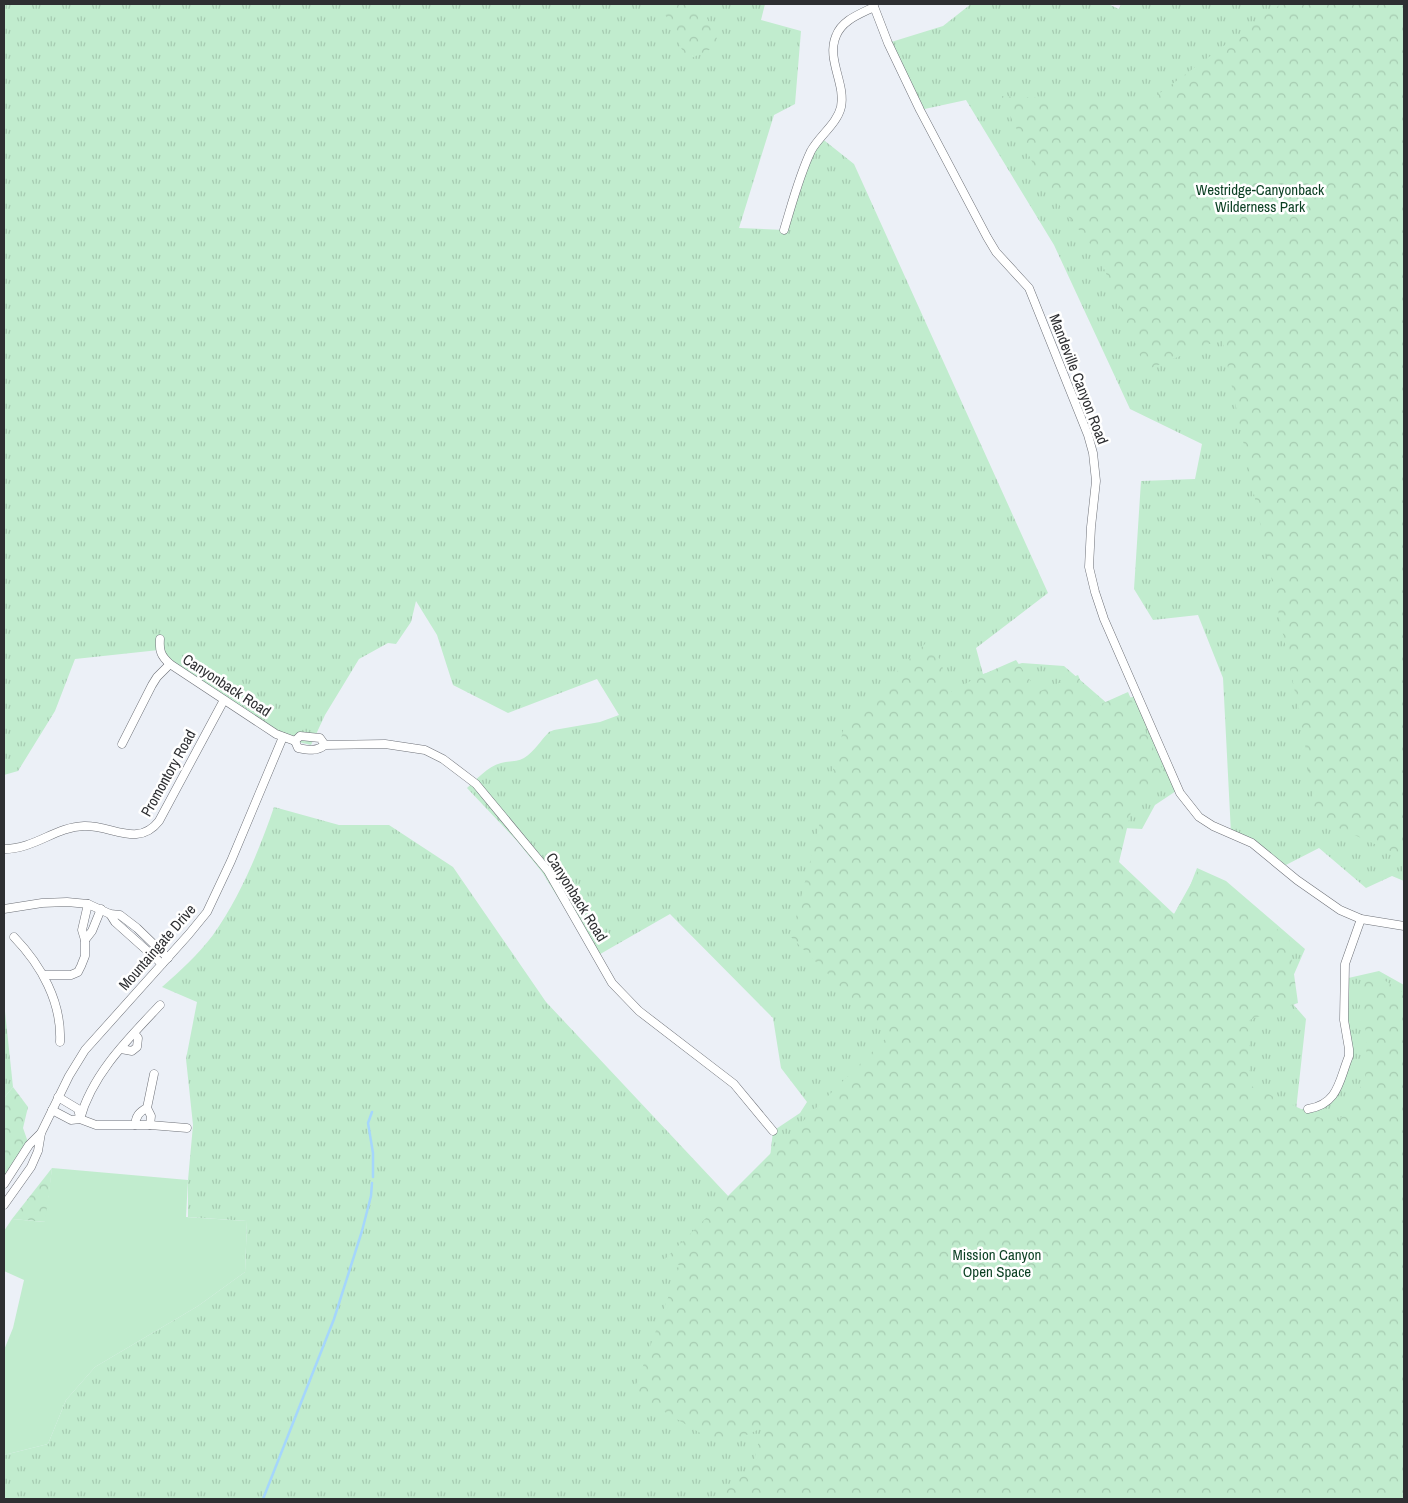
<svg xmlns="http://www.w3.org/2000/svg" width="1408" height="1503" viewBox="0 0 1408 1503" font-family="'Archivo Narrow',sans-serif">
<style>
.grass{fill:url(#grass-tufts)}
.forest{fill:url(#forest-crowns)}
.pitch{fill:#c1ecce}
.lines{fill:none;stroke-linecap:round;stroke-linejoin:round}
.stream{stroke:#a5d6fc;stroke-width:2.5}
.minor-casing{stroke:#6e7178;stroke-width:9}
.minor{stroke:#fff;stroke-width:8}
.labels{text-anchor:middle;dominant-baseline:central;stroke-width:5;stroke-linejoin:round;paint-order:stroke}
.park-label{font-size:15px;fill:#0a3f22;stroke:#fff}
.street-label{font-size:15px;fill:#2e2f32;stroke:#fff}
</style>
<defs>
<pattern id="grass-tufts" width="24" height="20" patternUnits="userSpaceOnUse" patternTransform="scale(1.25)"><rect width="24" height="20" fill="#c1ecce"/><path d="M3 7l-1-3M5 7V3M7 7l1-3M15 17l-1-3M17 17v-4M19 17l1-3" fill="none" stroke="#a6cbb1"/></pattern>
<pattern id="forest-crowns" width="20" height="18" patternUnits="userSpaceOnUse" patternTransform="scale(1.25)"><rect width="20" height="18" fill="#c1ecce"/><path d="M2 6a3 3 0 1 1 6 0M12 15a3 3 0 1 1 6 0" fill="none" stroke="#a6cbb1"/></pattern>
</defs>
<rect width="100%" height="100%" fill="#ecf0f7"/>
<!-- grass -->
<g class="grass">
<path d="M 4,4 L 765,4 L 761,20 L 801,31 L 795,104 L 774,115 L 739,228 L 784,230 L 820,137 L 854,164 L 1048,593 L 976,648 L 983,674 L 1022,663 L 1064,666 L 1109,705 L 1138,695 L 1179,789 L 1155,805 L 1142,829 L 1124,828 L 1113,861 L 1147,912 L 1179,914 L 1197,868 L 1226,881 L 1305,949 L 1285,995 L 1306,1019 L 1296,1110 L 1314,1108 L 1331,1099 L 1349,1056 L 1344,979 L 1379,971 L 1404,985 L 1404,1499 L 4,1499 L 4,1455 L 48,1444 L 66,1400 L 95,1367 L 198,1306 L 245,1272 L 247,1221 L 188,1217 L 188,1180 L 193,1125 L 186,1059 L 197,1002 L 162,987 C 180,971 198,955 213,935 C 240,897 259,851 274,807 L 339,825 L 389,825 L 453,867 L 546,1002 L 730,1198 L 770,1158 L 773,1131 L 800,1113 L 807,1102 L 781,1068 L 773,1018 L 670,914 L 595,957 L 542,872 L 517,841 L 467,788 C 477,779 487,767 501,763 C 509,761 517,762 524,758 C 534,752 541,740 549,732 L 554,730 L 600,722 L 619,715 L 597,679 L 508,713 L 453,685 L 437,635 L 416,601 L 411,622 L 396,644 L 388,643 L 359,659 L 325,715 L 311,745 L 290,740 L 170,664 L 159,650 L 75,659 L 55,711 L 18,771 L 4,775 Z"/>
<polygon points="971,4 1108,4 1119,9 1121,4 1404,4 1404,881 1392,876 1366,888 1319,848 1282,867 1231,833 1223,678 1198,615 1153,620 1134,589 1141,481 1195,479 1202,444 1130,409 1054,245 966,100 920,110 888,43 943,26"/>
<polygon points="4,1002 13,1087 4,1098"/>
</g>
<!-- forest -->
<g class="forest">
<polygon points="660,4 700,4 720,45 687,60"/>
<polygon points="1281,4 1404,4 1404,857 1316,818 1303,731 1222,339 1146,370 1098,254 1042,183 1001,96 1145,104"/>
<polygon points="931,638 952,692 977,677 1016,660 1038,692 1078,675 1092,708 1128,692 1165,775 1133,803 1119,862 1174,914 1198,871 1289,938 1298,1003 1249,1020 1249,1085 1336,1125 1365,1080 1367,1034 1359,1011 1366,976 1381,978 1404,993 1404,1499 711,1499 753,1465 762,1428 722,1446 633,1393 680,1265 662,1262 889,1035 791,937 845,723"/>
<polygon points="13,1087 28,1107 23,1128 29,1145 4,1184 4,1098"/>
<polygon points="52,1168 46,1222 12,1219"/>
</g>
<!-- pitch -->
<polygon class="pitch" points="52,1168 188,1180 186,1217 247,1221 245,1272 198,1306 95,1367 66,1400 48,1444 4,1455 4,1350 13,1328 24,1280 4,1271 4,1231 12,1219 45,1222"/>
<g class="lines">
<!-- stream -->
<g class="stream">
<polyline points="372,1112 368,1123 373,1153 373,1177"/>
<polyline points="263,1499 334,1319 362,1231 371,1196 372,1183"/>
</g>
<defs>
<g id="minor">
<polyline points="873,4 888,43 920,110 987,237 996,252 1029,288 1088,435 1093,453 1096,481 1091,527 1089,567 1095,592 1104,619 1180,793 1199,817 1213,826 1252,843 1297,880 1340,910 1361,919 1404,926"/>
<path d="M 784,230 C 792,204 799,176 811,151 C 819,136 837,124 841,107 C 846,84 826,59 836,36 C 842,20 860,14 874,7"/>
<path d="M 160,639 C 159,651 161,656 170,664 L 276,734 L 295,741"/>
<polyline points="122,744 152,685 157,677 170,664"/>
<path d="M 325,745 L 320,738 L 300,736 L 295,741 L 298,748 C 308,750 316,752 325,745 L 385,744 L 425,750 L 443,759 L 476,784 L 548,871 L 612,983 L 639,1011 L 734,1084 L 773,1131"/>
<path d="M 4,849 C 35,849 55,827 84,826 C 112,825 138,848 159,821 L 224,700"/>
<polyline points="4,909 42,903 67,902 88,904 110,914 120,915 137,928 168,958"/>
<polyline points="110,914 115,922 162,964"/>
<path d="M 14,937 C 41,965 62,1002 60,1042"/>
<polyline points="85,940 92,931 101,909"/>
<polyline points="44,975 71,975 78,972 81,966 85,956 85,940 82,930 88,904"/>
<polyline points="121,1049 132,1051 137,1047 138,1038 134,1033"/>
<polyline points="58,1097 78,1109 80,1117"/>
<polyline points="147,1108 151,1116 150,1125"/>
<path d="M 1308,1109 C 1339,1104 1339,1080 1349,1056 L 1349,1049 L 1344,1020 L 1345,964 L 1361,919"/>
<polyline points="52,1110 71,1120 80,1119 96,1125 150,1125 187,1128"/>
<path d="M 80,1119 C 92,1074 129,1038 160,1005"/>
<path d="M 135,1125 C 136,1116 139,1112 147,1108 L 154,1074"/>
<polyline points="4,1184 29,1145 41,1133"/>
<polyline points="4,1205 31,1167 38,1151 41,1133 69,1076 85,1050 189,934 207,912 231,861 283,737"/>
</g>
</defs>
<!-- minor casing -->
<use href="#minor" class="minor-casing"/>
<!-- minor -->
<use href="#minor" class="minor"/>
</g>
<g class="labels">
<!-- park labels -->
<g class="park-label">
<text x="1260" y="189">Westridge-Canyonback<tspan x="1260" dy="17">Wilderness Park</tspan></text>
<text x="997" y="1254">Mission Canyon<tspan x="997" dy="17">Open Space</tspan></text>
</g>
<!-- street labels -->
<g class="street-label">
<text transform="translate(1079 379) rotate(69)">Mandeville Canyon Road</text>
<text transform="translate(227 685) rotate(33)">Canyonback Road</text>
<text transform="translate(168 773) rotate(-61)">Promontory Road</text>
<text transform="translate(577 897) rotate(58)">Canyonback Road</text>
<text transform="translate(157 947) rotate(-49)">Mountaingate Drive</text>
</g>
</g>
<!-- border -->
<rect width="1408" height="1503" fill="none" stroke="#2e2f32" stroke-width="10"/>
</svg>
